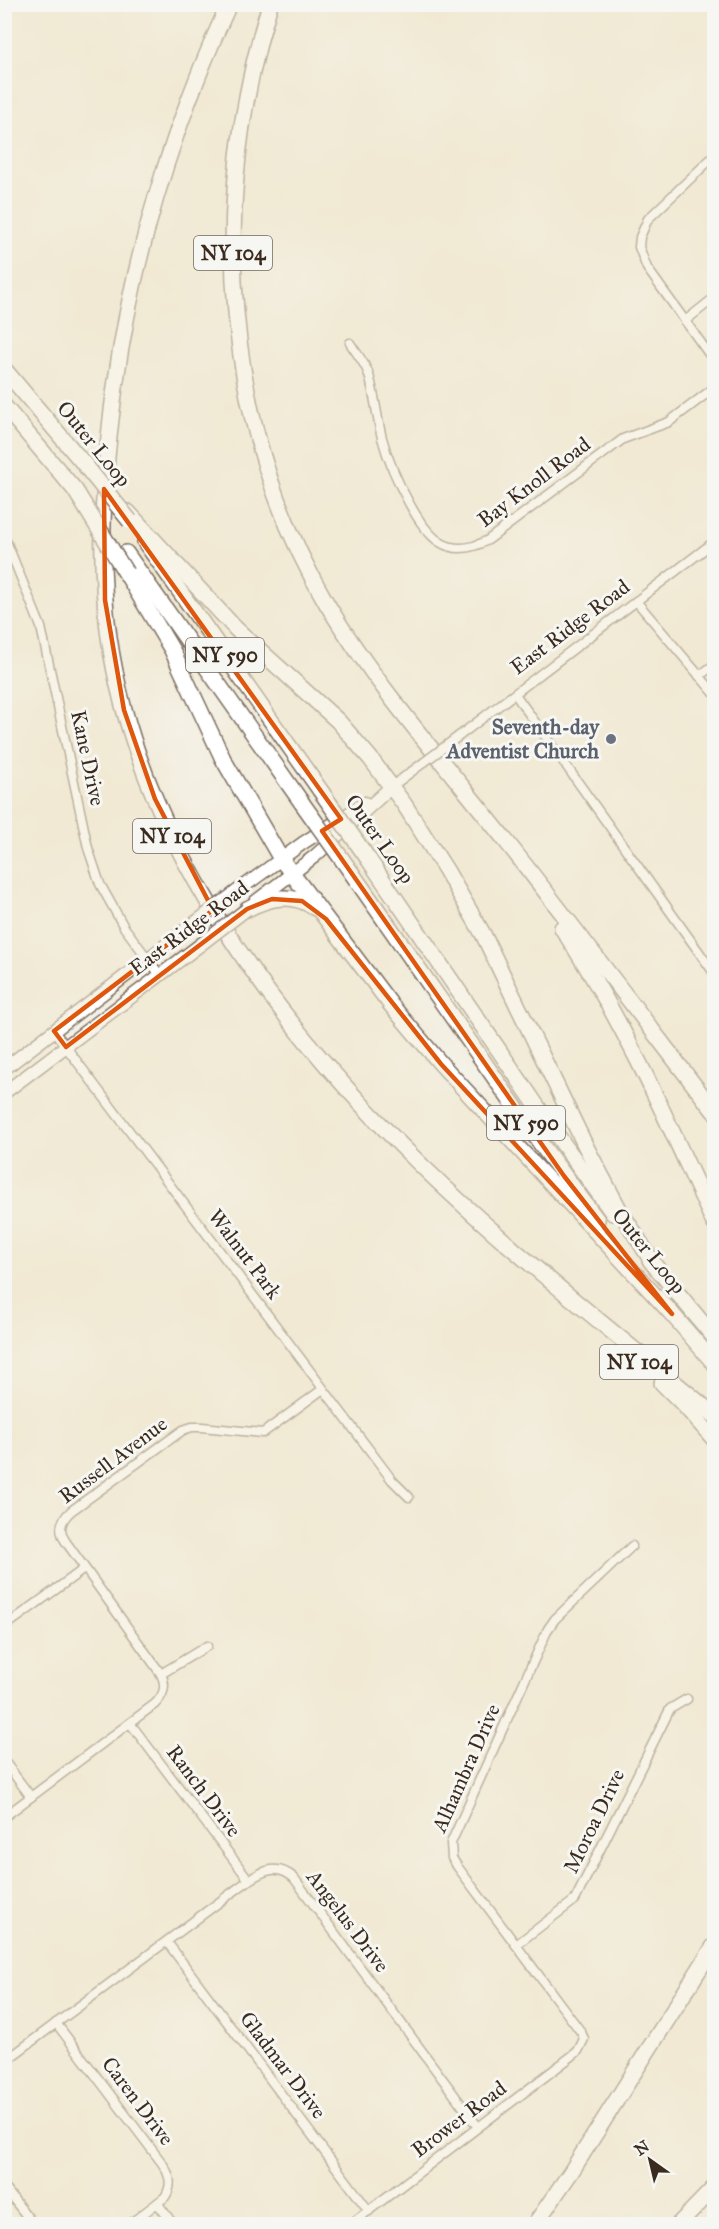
<svg xmlns="http://www.w3.org/2000/svg" width="719" height="2229" viewBox="0 0 719 2229" font-family="'IM FELL Great Primer',serif">
<style>
.lines{fill:none;stroke-linecap:round;stroke-linejoin:round}
.street-casing{stroke:#7b6d5e;stroke-width:11}
.secondary-casing{stroke:#7b6d5e;stroke-width:15}
.highway-casing{stroke:#7b6d5e;stroke-width:18}
.street{stroke:#fff;stroke-width:8}
.secondary{stroke:#fff;stroke-width:12}
.highway{stroke:#fff;stroke-width:15}
.street-bridge-casing{stroke:#7b6d5e;stroke-width:11;stroke-linecap:butt}
.secondary-bridge-casing{stroke:#7b6d5e;stroke-width:15;stroke-linecap:butt}
.highway-bridge-casing{stroke:#7b6d5e;stroke-width:18;stroke-linecap:butt}
.street-bridge{stroke:#fff;stroke-width:8}
.secondary-bridge{stroke:#fff;stroke-width:12}
.highway-bridge{stroke:#fff;stroke-width:15}
.marked{fill:none;stroke:#df570d;stroke-width:4.5;stroke-linejoin:round}
.worship-dot{fill:#6b7280;stroke:#f6f6f2;stroke-width:2}
.labels{text-anchor:middle;dominant-baseline:central;stroke-width:6;stroke-linejoin:round;paint-order:stroke}
.shield{fill:#f6f6f2;stroke:#73675e;stroke-width:1.5}
.shield-label{font-size:20px;font-weight:bold;fill:#3b2a1e}
.street-label{font-size:21px;fill:#3b2a1e;stroke:#f6f6f2}
.worship-label{font-size:21px;font-weight:bold;fill:#5b616d;stroke:#f6f6f2;text-anchor:end}
</style>
<rect width="100%" height="100%" fill="#f6f6f2"/>
<filter id="ink" filterUnits="userSpaceOnUse"><feTurbulence type="fractalNoise" baseFrequency=".0167" numOctaves="2"/><feDisplacementMap in="SourceGraphic" scale="12" xChannelSelector="R" yChannelSelector="G"/><feConvolveMatrix kernelMatrix="1 2 1 2 8 2 1 2 1" color-interpolation-filters="sRGB"/></filter>
<filter id="wash" filterUnits="userSpaceOnUse"><feTurbulence type="fractalNoise" baseFrequency=".008" numOctaves="4" result="noise"/><feDisplacementMap in="SourceGraphic" scale="24" xChannelSelector="R" yChannelSelector="G"/><feGaussianBlur stdDeviation="1.35" result="paint"/><feColorMatrix in="noise" values="0 0 0 0 0 0 0 0 0 0 0 0 0 0 0 0 0 1.4 0 .05"/><feComposite in="paint" operator="in"/></filter>
<g filter="url(#wash)">
<rect width="100%" height="100%" fill="#f1e9d4"/>
</g>
<g filter="url(#ink)">
<g class="lines">
<defs>
<g id="street">
<polyline points="714,156 648,219 640,237 639,247 647,268 714,361"/>
<polyline points="685,321 714,298"/>
<path d="M 350,343 C 356,353 366,364 369,375 C 375,396 377,418 382,438 C 388,460 398,483 409,503 C 427,536 447,562 488,540 L 623,439 L 669,422 L 714,388"/>
<polyline points="4,536 41,627 88,848 100,884 124,927 160,975"/>
<polyline points="636,601 714,693"/>
<polyline points="699,676 714,665"/>
<polyline points="515,694 714,973"/>
<polyline points="459,736 714,542"/>
<polyline points="391,787 411,772"/>
<polyline points="54,1031 392,1480 409,1497"/>
<polyline points="4,1627 84,1569"/>
<polyline points="161,1674 207,1646"/>
<polyline points="130,1723 249,1880"/>
<polyline points="4,1761 31,1797"/>
<path d="M 4,1817 L 155,1704 C 164,1695 167,1686 161,1674 L 66,1542 C 58,1530 60,1521 71,1511 L 183,1430 L 192,1427 L 202,1427 L 263,1433 L 323,1389"/>
<polyline points="167,1942 369,2211"/>
<polyline points="516,1945 575,1900 670,1709 687,1699"/>
<path d="M 56,2023 L 162,2163 C 170,2175 173,2185 165,2197 L 130,2224"/>
<path d="M 4,2062 L 249,1880 C 264,1870 278,1864 294,1878 L 478,2127"/>
<polyline points="4,2187 33,2224"/>
<polyline points="158,2204 173,2224"/>
<polyline points="351,2224 572,2056 578,2051 584,2039 581,2032 457,1866 452,1858 451,1843 548,1629 555,1619 632,1546"/>
</g>
<g id="secondary">
<polyline points="236,892 303,843 365,803"/>
<polyline points="255,902 315,856 391,787"/>
<polyline points="4,1069 188,928"/>
<polyline points="4,1093 200,945"/>
</g>
<g id="highway">
<path d="M 229,4 C 173,126 133,254 115,387 C 104,470 97,553 109,637 C 138,840 278,1027 422,1166 C 514,1255 616,1334 714,1415"/>
<path d="M 270,4 C 209,202 221,424 327,604 C 378,689 445,764 506,841 C 576,930 645,1021 714,1111"/>
<polyline points="4,369 84,464"/>
<polyline points="4,406 75,490"/>
<polyline points="128,512 236,629 338,721 370,758 404,804 446,870 483,934 586,1147 619,1209 655,1266"/>
<polyline points="145,542 320,790"/>
<polyline points="126,553 302,803"/>
<polyline points="126,573 172,650 223,759 281,859 391,1005 441,1064 672,1314"/>
<polyline points="369,860 554,1131 613,1213"/>
<polyline points="351,872 543,1147 597,1220"/>
<path d="M 247,909 C 270,897 293,892 315,908"/>
<path d="M 562,928 C 624,1021 668,1122 714,1223"/>
<polyline points="650,1260 714,1337"/>
<polyline points="666,1307 714,1363"/>
<polyline points="662,1383 685,1406 714,1439"/>
<polyline points="535,2224 571,2172 714,1946"/>
<polyline points="679,2224 714,2188"/>
</g>
</defs>
<!-- street casing -->
<use href="#street" class="street-casing"/>
<!-- secondary casing -->
<use href="#secondary" class="secondary-casing"/>
<!-- highway casing -->
<use href="#highway" class="highway-casing"/>
<!-- street -->
<use href="#street" class="street"/>
<!-- secondary -->
<use href="#secondary" class="secondary"/>
<!-- highway -->
<use href="#highway" class="highway"/>
<defs>
<polyline id="street-bridge" points="411,772 459,736"/>
<g id="secondary-bridge">
<polyline points="188,928 236,892"/>
<polyline points="200,945 247,909"/>
</g>
<g id="highway-bridge">
<polyline points="84,464 130,521"/>
<polyline points="75,490 126,573"/>
<polyline points="320,790 369,860"/>
<polyline points="302,803 351,872"/>
</g>
</defs>
<!-- street-bridge casing -->
<use href="#street-bridge" class="street-bridge-casing"/>
<!-- secondary-bridge casing -->
<use href="#secondary-bridge" class="secondary-bridge-casing"/>
<!-- highway-bridge casing -->
<use href="#highway-bridge" class="highway-bridge-casing"/>
<!-- street-bridge -->
<use href="#street-bridge" class="street-bridge"/>
<!-- secondary-bridge -->
<use href="#secondary-bridge" class="secondary-bridge"/>
<!-- highway-bridge -->
<use href="#highway-bridge" class="highway-bridge"/>
</g>
</g>
<!-- marked area -->
<path d="M0 0H719V2229H0ZM 104,489 L 341,819 L 322,831 L 564,1176 L 672,1314 L 441,1064 L 326,919 L 302,901 L 272,899 L 247,909 L 66,1047 L 54,1031 L 213,910 L 155,799 L 124,710 L 105,600 Z" fill="#f1e9d4" fill-opacity=".55" fill-rule="evenodd"/>
<path class="marked" d="M 104,489 L 341,819 L 322,831 L 564,1176 L 672,1314 L 441,1064 L 326,919 L 302,901 L 272,899 L 247,909 L 66,1047 L 54,1031 L 213,910 L 155,799 L 124,710 L 105,600 Z"/>
<!-- markers -->
<circle class="worship-dot" cx="611" cy="739" r="6"/>
<g class="labels">
<!-- shield labels -->
<g class="shield">
<rect x="194" y="236" width="78" height="34" rx="4.5"/>
<rect x="186" y="638" width="78" height="34" rx="4.5"/>
<rect x="133" y="819" width="78" height="34" rx="4.5"/>
<rect x="487" y="1106" width="78" height="34" rx="4.5"/>
<rect x="600" y="1345" width="78" height="34" rx="4.5"/>
</g>
<g class="shield-label">
<text x="233" y="253">NY 104</text>
<text x="225" y="655">NY 590</text>
<text x="172" y="836">NY 104</text>
<text x="526" y="1123">NY 590</text>
<text x="639" y="1362">NY 104</text>
</g>
<!-- street labels -->
<g class="street-label">
<text transform="translate(94 444) rotate(51)">Outer Loop</text>
<text transform="translate(534 482) rotate(-37)">Bay Knoll Road</text>
<text transform="translate(570 627) rotate(-37)">East Ridge Road</text>
<text transform="translate(88 758) rotate(78)">Kane Drive</text>
<text transform="translate(380 839) rotate(55)">Outer Loop</text>
<text transform="translate(189 928) rotate(-37)">East Ridge Road</text>
<text transform="translate(649 1251) rotate(51)">Outer Loop</text>
<text transform="translate(245 1254) rotate(53)">Walnut Park</text>
<text transform="translate(113 1460) rotate(-37)">Russell Avenue</text>
<text transform="translate(466 1768) rotate(-66)">Alhambra Drive</text>
<text transform="translate(204 1791) rotate(53)">Ranch Drive</text>
<text transform="translate(594 1821) rotate(-64)">Moroa Drive</text>
<text transform="translate(348 1921) rotate(53)">Angelus Drive</text>
<text transform="translate(283 2065) rotate(53)">Gladmar Drive</text>
<text transform="translate(138 2101) rotate(53)">Caren Drive</text>
<text transform="translate(459 2119) rotate(-37)">Brower Road</text>
</g>
<!-- worship labels -->
<g class="worship-label">
<text x="599" y="727">Seventh-day<tspan x="599" dy="24">Adventist Church</tspan></text>
</g>
</g>
<!-- margin -->
<rect width="719" height="2229" fill="none" stroke="#f6f6f2" stroke-width="24"/>
<!-- north arrow -->
<g transform="translate(650 2160) rotate(326)" stroke="#f6f6f2" stroke-width="4.5" paint-order="stroke">
<path d="M0-4.5L10 22L0 15L-10 22Z" fill="#3b2a1e"/>
<text y="-9" font-size="16" font-weight="bold" text-anchor="middle" fill="#3b2a1e">N</text>
</g>
</svg>
